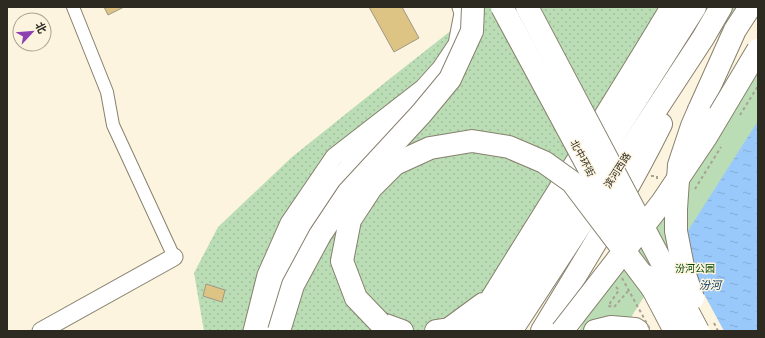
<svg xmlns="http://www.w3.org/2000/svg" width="765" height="338" viewBox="0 0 765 338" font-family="'Open Sans','Noto Sans SC',sans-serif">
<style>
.green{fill:#baddb5}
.garden{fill:url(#garden-dots)}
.water{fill:url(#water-ripples)}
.pier{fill:#fcf4df}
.building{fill:#ddc485;stroke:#a09885}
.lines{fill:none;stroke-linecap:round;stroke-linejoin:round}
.street-casing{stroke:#87806d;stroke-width:14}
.secondary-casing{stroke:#87806d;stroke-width:19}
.highway-casing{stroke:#87806d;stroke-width:24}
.path{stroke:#a8a293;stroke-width:2;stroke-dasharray:3 3;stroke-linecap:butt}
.street{stroke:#fff;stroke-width:12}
.secondary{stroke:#fff;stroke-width:17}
.highway{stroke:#fff;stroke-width:22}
.highway-bridge-casing{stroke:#87806d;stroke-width:24;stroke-linecap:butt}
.path-bridge{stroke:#a8a293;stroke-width:2;stroke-dasharray:3 3;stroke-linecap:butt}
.highway-bridge{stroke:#fff;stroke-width:22}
.labels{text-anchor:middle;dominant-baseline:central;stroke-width:3;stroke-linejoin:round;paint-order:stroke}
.street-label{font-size:10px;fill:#2d2a22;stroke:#fcf4df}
.park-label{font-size:10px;fill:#054600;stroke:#fcf4df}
.water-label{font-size:11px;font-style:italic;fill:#003561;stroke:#fcf4df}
</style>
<defs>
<pattern id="garden-dots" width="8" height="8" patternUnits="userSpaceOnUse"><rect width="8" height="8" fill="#baddb5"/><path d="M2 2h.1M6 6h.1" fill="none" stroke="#a0be9b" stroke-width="1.8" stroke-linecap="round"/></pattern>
<pattern id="water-ripples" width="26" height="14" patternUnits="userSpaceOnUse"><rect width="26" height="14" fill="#99c8fa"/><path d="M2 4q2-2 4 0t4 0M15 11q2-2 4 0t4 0" fill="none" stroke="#84acd6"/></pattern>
</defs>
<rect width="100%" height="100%" fill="#fcf4df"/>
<!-- green -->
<polygon class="green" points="758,73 758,331 579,331 592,306"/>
<!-- garden -->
<polygon class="garden" points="481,7 743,7 462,331 204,331 194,273 218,227 292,157 392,77"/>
<!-- water -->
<polygon class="water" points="758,121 758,331 624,331"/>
<!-- pier -->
<polygon class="pier" points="677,244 724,331 636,331 630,319"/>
<!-- building -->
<g class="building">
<polygon points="104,7 124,7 108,15"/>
<polygon points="369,7 402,7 419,38 394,52"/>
<polygon points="206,284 225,290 222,302 203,296"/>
</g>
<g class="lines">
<defs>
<polyline id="street" points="73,7 107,92 113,125 174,257"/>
<g id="secondary">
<polyline points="41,331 174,257"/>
<polyline points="252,331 266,275 289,223 334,157 423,88 441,68 457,44 463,13 461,7"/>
</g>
<g id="highway">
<polyline points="699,110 735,30 750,7"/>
<polyline points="380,323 402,331"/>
<polyline points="263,331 276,291 298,242 327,197 360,156 413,111"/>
<polyline points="436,331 449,329 483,304"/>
<path d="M 472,331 C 538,222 607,116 672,7"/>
<polyline points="489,331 695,7"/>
<polyline points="511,331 703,38 721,7"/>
<path d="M 542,331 C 583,263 626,195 661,124"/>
<polyline points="595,331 611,327 635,329 638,331"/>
</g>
</defs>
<!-- street casing -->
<use href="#street" class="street-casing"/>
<!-- secondary casing -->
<use href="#secondary" class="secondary-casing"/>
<!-- highway casing -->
<use href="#highway" class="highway-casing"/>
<!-- path -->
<g class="path">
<polyline points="740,115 758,86"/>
<polyline points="651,176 657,176 657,180"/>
<polyline points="695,189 698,184 721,147"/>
<polyline points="616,287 619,290 608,306 614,307 629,290"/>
</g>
<!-- street -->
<use href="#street" class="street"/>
<!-- secondary -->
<use href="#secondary" class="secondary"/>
<!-- highway -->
<use href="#highway" class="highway"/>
<defs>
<g id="highway-bridge">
<polyline points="502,7 620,226"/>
<polyline points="527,7 698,331"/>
<polyline points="646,276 675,331"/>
<polyline points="693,298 684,272 676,231 676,209 679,165 692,126 699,110"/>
<polyline points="380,323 356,298 342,261 350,220 371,188 395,164 430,148 472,141 509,147 544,162 572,182 653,289"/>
<polyline points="279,331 293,285 320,235 348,193 421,114 450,79 472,31 473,7"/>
<polyline points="562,331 663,201 706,137 758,50"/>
</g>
</defs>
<!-- highway-bridge casing -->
<use href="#highway-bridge" class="highway-bridge-casing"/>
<!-- path-bridge -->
<g class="path-bridge">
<polyline points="622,278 651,331"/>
<polyline points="714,323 718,331"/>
</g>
<!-- highway-bridge -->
<use href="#highway-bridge" class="highway-bridge"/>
</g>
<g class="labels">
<!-- street labels -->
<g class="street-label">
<text transform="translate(583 158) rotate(62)">北中环街</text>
<text transform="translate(617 170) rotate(-57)">滨河西路</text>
</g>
<!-- park labels -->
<g class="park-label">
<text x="695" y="268">汾河公园</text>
</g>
<!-- water labels -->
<g class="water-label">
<text x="710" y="284">汾河</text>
</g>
</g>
<!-- border -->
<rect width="765" height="338" fill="none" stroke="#2d2a22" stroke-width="16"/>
<!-- north arrow -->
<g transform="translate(32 32) rotate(64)"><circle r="19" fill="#fcf4df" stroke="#a9a393"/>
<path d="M0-3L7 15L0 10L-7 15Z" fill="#8e40b1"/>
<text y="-6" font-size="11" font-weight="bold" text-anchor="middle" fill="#2d2a22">北</text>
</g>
</svg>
